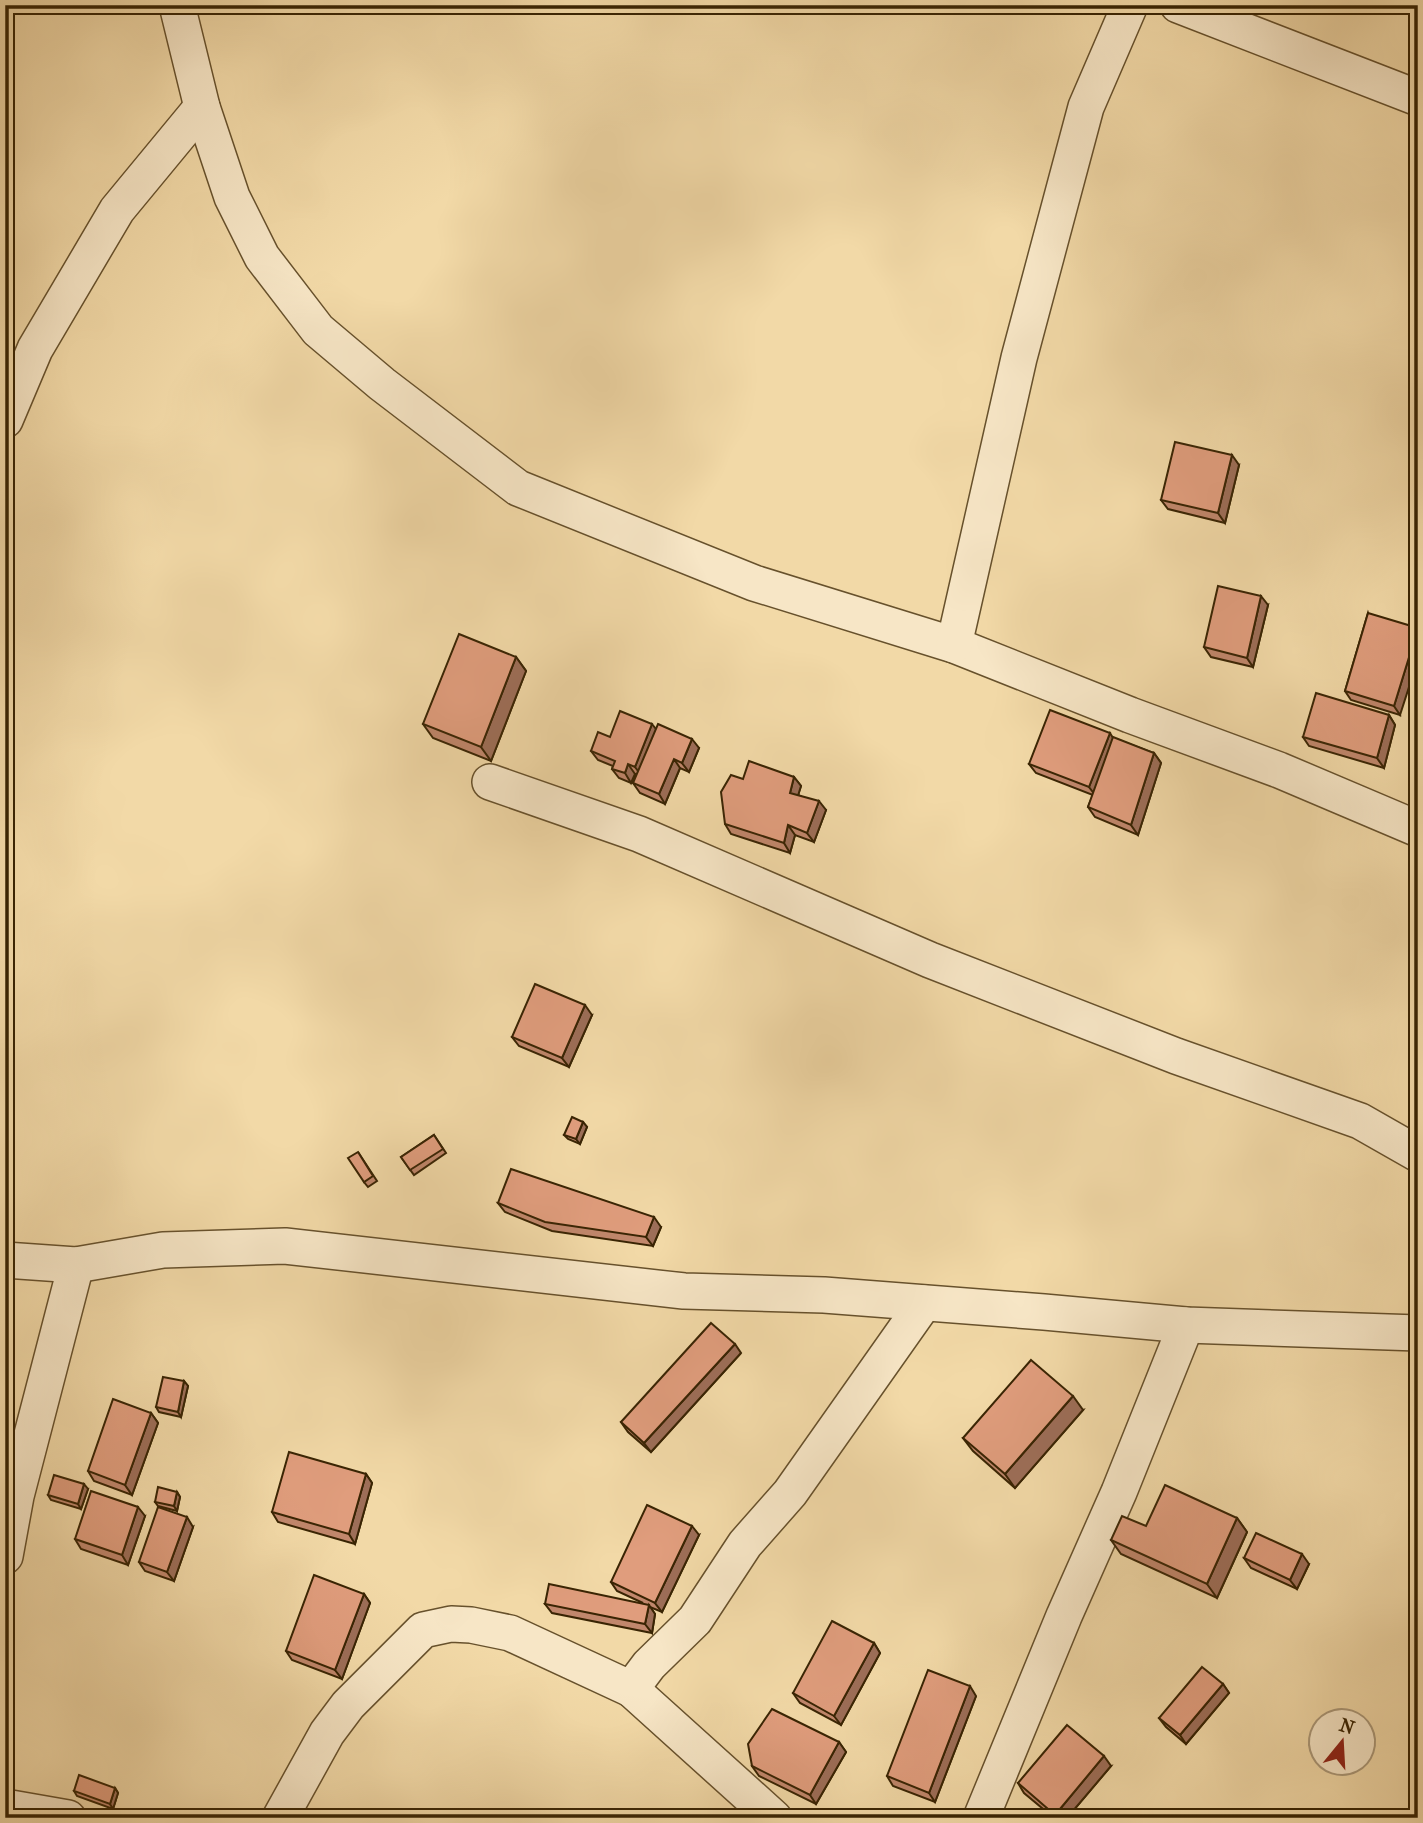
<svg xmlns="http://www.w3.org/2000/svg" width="1423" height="1823" viewBox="0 0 1423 1823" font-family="'IM FELL French Canon',serif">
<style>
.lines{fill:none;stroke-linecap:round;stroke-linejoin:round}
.minor-casing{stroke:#67512c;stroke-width:38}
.minor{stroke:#f7e6c6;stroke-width:35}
.wall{fill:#c1876c;stroke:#392403;stroke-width:2}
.shaded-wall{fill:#9d6e58;stroke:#392403;stroke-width:2}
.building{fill:#e09d7d;stroke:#392403;stroke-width:2}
</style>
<rect width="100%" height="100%" fill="#f2d9a7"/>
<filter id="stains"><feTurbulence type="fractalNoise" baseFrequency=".00286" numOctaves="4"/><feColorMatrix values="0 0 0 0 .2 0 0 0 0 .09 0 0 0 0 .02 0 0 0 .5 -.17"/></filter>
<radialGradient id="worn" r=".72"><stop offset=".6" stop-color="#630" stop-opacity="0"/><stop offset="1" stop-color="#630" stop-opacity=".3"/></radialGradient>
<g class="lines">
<defs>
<g id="minor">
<polyline points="177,5 202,107 232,197 262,257 318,330 382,384 518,488 754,583 954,645 1130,715 1279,770 1418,829"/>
<polyline points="1178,5 1418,98"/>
<polyline points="5,420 35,349 117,210 202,107"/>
<polyline points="954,645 1019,358 1086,107 1130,5"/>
<polyline points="490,782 639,834 930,960 1176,1056 1360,1121 1418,1154"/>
<polyline points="5,1260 76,1265 163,1250 285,1246 684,1291 824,1295 1044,1312 1186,1325 1418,1333"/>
<polyline points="5,1556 16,1496 76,1265"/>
<polyline points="631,1689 774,1818"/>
<polyline points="5,1807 68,1818"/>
<polyline points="280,1818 327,1733 348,1705 423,1630 451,1624 471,1625 510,1633 631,1689 649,1665 695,1620 745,1544 790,1493 924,1303"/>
<polyline points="981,1818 1064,1616 1119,1492 1186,1325"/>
</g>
</defs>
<!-- minor casing -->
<use href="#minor" class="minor-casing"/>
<!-- minor -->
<use href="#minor" class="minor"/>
</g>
<!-- wall -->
<g class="wall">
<polygon points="1239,465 1225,523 1168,509 1161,500"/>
<polygon points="1268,605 1253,667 1211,657 1204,647"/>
<polygon points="1368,613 1400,715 1351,700 1345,691"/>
<polygon points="516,657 526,671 491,761 433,738 423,724"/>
<polygon points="1389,715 1395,725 1384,768 1309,746 1303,737"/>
<polygon points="656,729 699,748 689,772 680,768 665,804 640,793 633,783 637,774 635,774 631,783 619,778 612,769 613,766 598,760 591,751 610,737"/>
<polygon points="1113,738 1154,753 1161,763 1138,835 1095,817 1088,807 1093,795 1036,773 1029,764"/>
<polygon points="794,777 801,786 798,795 826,810 814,842 795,835 790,853 731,834 725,824 743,779"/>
<polygon points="592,1015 569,1067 519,1046 512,1037"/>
<polygon points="583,1122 587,1127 580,1144 568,1139 564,1135"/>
<polygon points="434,1135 446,1153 414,1175 401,1157"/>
<polygon points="358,1152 377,1181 368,1187 364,1182"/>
<polygon points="498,1203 661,1227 653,1246 552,1231 505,1212"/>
<polygon points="741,1353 651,1452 628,1432 621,1422"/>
<polygon points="184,1381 188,1386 181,1417 159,1412 156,1407"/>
<polygon points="1083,1410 1015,1488 973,1451 963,1438"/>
<polygon points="151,1413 158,1423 132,1495 94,1481 88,1471"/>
<polygon points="366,1474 372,1483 355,1544 278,1522 272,1512"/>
<polygon points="88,1489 81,1509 51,1500 48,1495"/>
<polygon points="177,1492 180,1497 177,1511 158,1506 155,1502"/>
<polygon points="145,1516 128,1565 81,1549 75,1539"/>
<polygon points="1237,1518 1247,1532 1217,1598 1121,1554 1111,1540 1146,1526"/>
<polygon points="193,1527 174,1581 145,1571 139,1562"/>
<polygon points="699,1535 662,1612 650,1607 655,1614 652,1633 552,1613 545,1604 643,1603 617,1591 611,1582"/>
<polygon points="1244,1558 1309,1564 1297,1589 1251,1568"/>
<polygon points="364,1594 370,1603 342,1679 292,1660 286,1651"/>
<polygon points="874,1643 880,1653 841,1725 800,1703 793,1693"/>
<polygon points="1223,1684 1229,1693 1186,1744 1166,1727 1159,1718"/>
<polygon points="976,1696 935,1802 893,1786 887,1776"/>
<polygon points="839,1742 846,1752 816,1804 759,1776 752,1766"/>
<polygon points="1111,1766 1067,1818 1054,1818 1024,1793 1018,1783"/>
<polygon points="115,1788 118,1793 113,1809 77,1796 74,1791"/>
</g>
<!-- shaded-wall -->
<g class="shaded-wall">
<polygon points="1232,455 1239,465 1225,523 1218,513"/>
<polygon points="1261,596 1268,605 1253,667 1247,658"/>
<polygon points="1418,628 1418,659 1400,715 1394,706"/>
<polygon points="516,657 526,671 491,761 481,747"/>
<polygon points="1389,715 1395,725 1384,768 1377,758"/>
<polygon points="652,724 659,733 642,776 635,767"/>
<polygon points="1110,733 1116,743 1096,796 1089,787"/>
<polygon points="692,739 699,748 689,772 682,763"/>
<polygon points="1154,753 1161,763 1138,835 1131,825"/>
<polygon points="674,759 680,768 665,804 659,794"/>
<polygon points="628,764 635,774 631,783 625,773"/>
<polygon points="794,777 801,786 796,802 790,793"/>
<polygon points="819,801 826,810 814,842 807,833"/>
<polygon points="788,825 795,835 790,853 784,843"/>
<polygon points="585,1005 592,1015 569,1067 562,1058"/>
<polygon points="583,1122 587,1127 580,1144 576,1139"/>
<polygon points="654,1217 661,1227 653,1246 646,1237"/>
<polygon points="735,1344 741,1353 651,1452 644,1443"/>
<polygon points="184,1381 188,1386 181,1417 178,1412"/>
<polygon points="1073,1396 1083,1410 1015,1488 1005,1474"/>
<polygon points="151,1413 158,1423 132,1495 125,1485"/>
<polygon points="366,1474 372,1483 355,1544 349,1534"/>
<polygon points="84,1484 88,1489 81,1509 78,1504"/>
<polygon points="177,1492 180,1497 177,1511 174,1506"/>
<polygon points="138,1507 145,1516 128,1565 122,1555"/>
<polygon points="187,1517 193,1527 174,1581 167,1572"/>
<polygon points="1237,1518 1247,1532 1217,1598 1207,1584"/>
<polygon points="692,1526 699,1535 662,1612 655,1603"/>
<polygon points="1302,1554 1309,1564 1297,1589 1290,1580"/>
<polygon points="364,1594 370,1603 342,1679 335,1670"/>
<polygon points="649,1605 655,1614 652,1633 645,1624"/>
<polygon points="874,1643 880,1653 841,1725 834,1716"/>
<polygon points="1223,1684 1229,1693 1186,1744 1180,1735"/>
<polygon points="970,1686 976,1696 935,1802 929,1793"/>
<polygon points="839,1742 846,1752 816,1804 810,1795"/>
<polygon points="1104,1756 1111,1766 1067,1818 1058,1818 1055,1815"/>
<polygon points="115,1788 118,1793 113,1809 110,1804"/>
</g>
<!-- building -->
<g class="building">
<polygon points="1175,442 1232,455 1218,513 1161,500"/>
<polygon points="1218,586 1261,596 1247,658 1204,647"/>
<polygon points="1368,613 1418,628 1394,706 1345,691"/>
<polygon points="459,634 516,657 481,747 423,724"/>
<polygon points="1316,693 1389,715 1377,758 1303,737"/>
<polygon points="1050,710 1110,733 1089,787 1029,764"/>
<polygon points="620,711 652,724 635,767 628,764 625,773 612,769 615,761 591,751 598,732 610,737"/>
<polygon points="658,724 692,739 682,763 674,759 659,794 633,783"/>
<polygon points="1113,737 1154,753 1131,825 1088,807"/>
<polygon points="749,761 794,777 790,793 819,801 807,833 788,825 784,843 725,824 721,792 731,775 743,779"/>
<polygon points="535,984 585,1005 562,1058 512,1037"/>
<polygon points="572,1117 583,1122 576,1139 564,1135"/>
<polygon points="434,1135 443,1149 410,1170 401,1157"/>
<polygon points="358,1152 373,1176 364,1182 348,1158"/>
<polygon points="511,1169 654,1217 646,1237 545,1222 498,1203"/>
<polygon points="711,1323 735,1344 644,1443 621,1422"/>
<polygon points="1031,1360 1073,1396 1005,1474 963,1438"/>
<polygon points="163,1377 184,1381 178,1412 156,1407"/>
<polygon points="113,1399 151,1413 125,1485 88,1471"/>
<polygon points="289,1452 366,1474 349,1534 272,1512"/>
<polygon points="54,1475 84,1484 78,1504 48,1495"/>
<polygon points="1165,1485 1237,1518 1207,1584 1111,1540 1122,1516 1146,1526"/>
<polygon points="158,1487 177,1492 174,1506 155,1502"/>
<polygon points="91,1491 138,1507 122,1555 75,1539"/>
<polygon points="647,1505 692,1526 655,1603 611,1582"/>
<polygon points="158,1507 187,1517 167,1572 139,1562"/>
<polygon points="1256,1533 1302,1554 1290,1580 1244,1558"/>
<polygon points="314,1575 364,1594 335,1670 286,1651"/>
<polygon points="549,1584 649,1605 645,1624 545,1604"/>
<polygon points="832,1621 874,1643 834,1716 793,1693"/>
<polygon points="1202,1667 1223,1684 1180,1735 1159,1718"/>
<polygon points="928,1670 970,1686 929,1793 887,1776"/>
<polygon points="772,1709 839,1742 810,1795 752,1766 748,1744"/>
<polygon points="1067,1725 1104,1756 1055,1815 1018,1783"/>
<polygon points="79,1775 115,1788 110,1804 74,1791"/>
</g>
<!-- margin -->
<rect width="1423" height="1823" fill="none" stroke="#f2d9a7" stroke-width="28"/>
<rect x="7" y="7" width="1409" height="1809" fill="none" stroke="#392403" stroke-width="3.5"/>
<rect x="14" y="14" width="1395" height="1795" fill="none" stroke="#392403" stroke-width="2"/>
<!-- north arrow -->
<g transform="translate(1342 1742) rotate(18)"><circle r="33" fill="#f7e6c6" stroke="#ab9878" stroke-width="2"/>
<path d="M0-5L12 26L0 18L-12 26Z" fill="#8f2418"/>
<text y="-10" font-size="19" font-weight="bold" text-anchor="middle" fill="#392403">N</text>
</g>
<rect width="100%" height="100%" filter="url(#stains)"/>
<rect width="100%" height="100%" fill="url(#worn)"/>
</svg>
